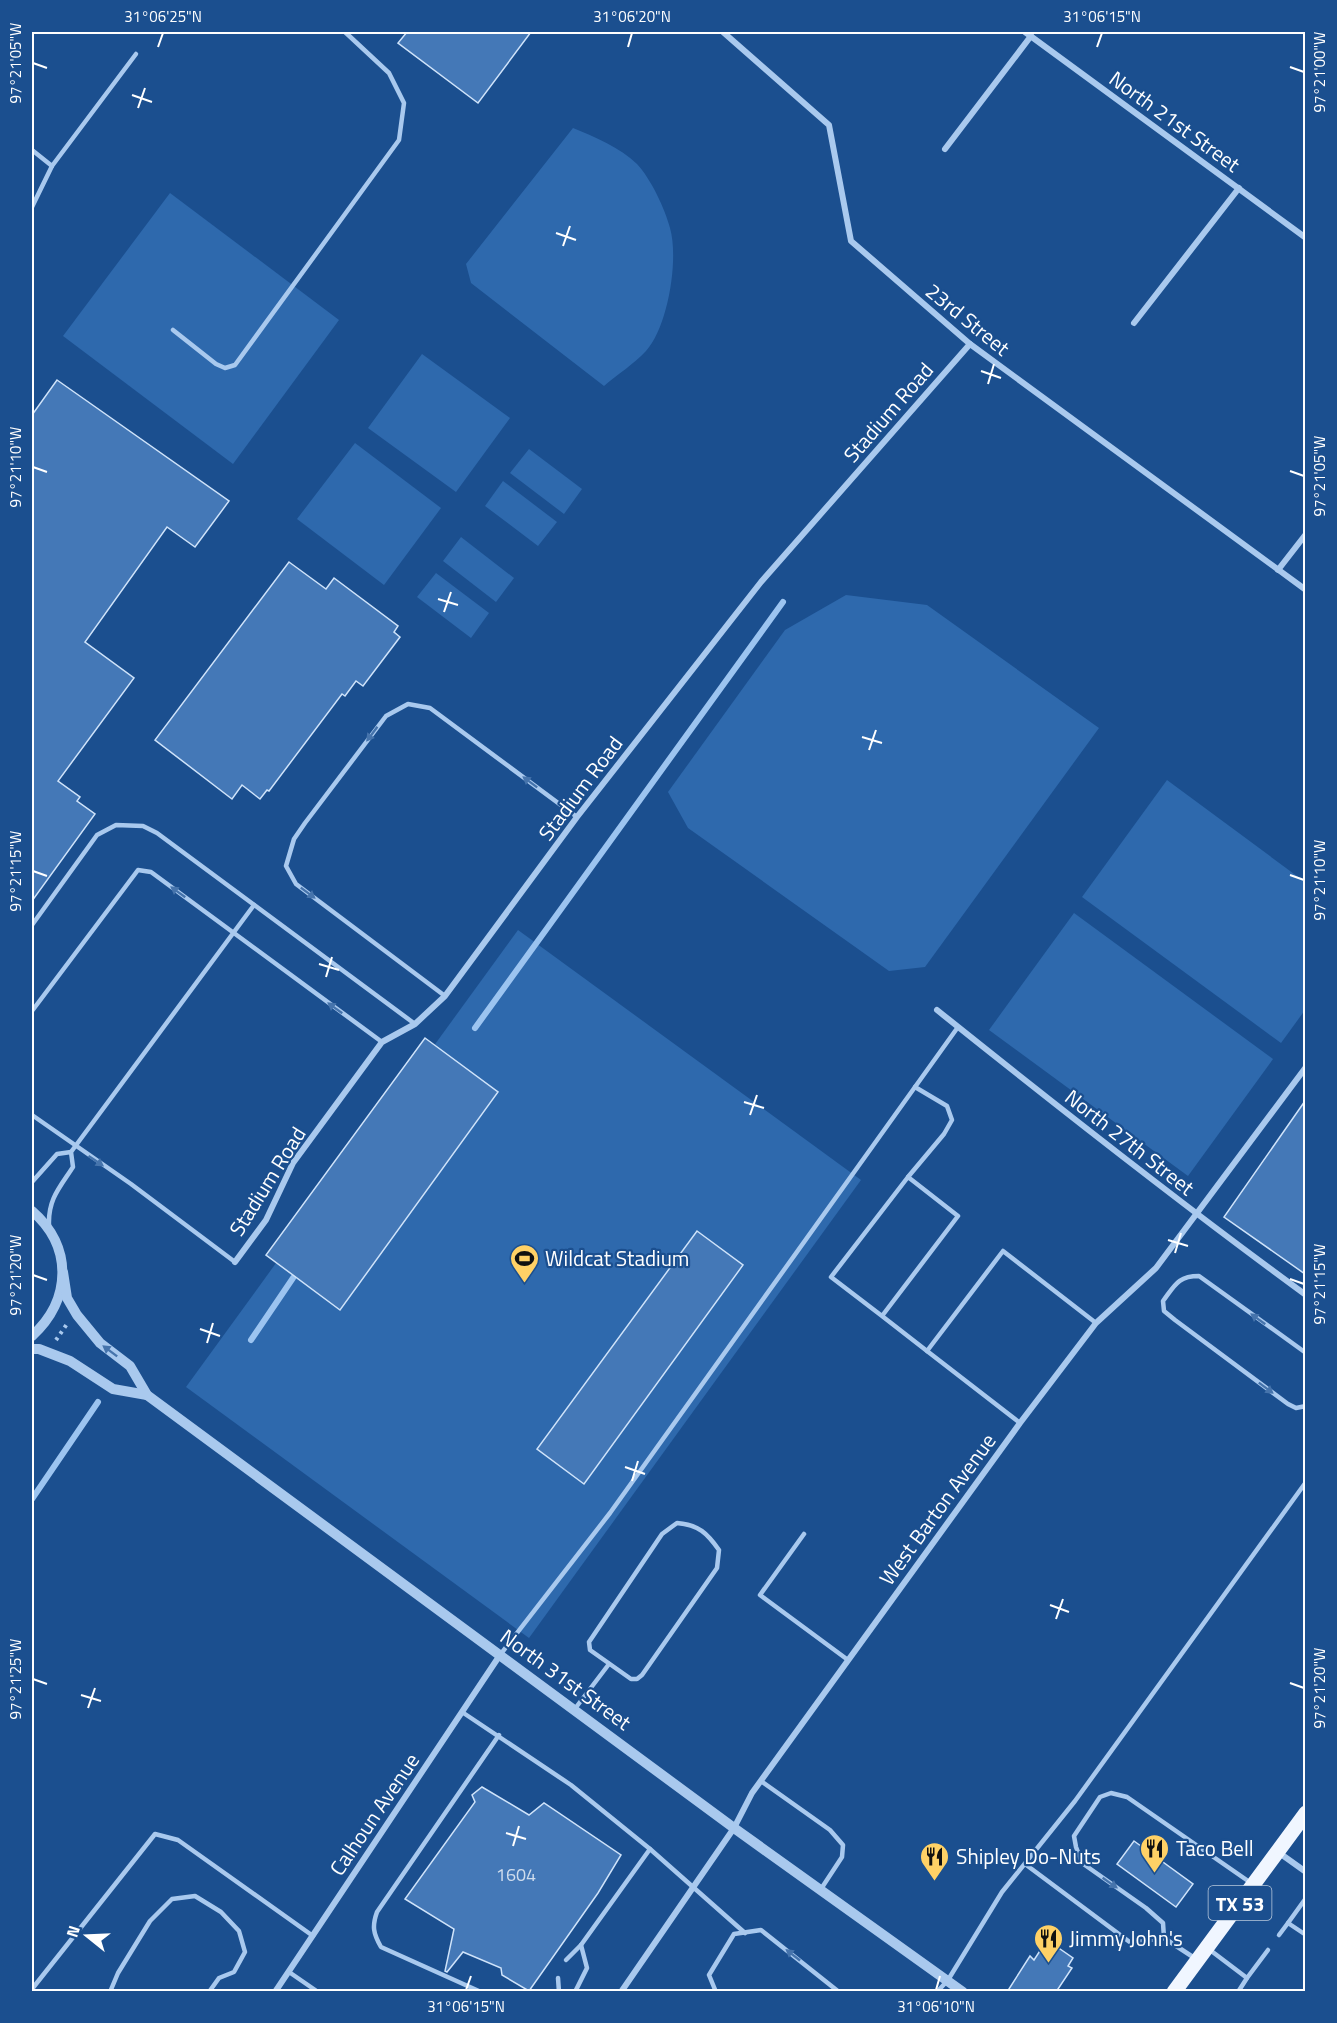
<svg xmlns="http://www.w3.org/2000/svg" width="1337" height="2023" viewBox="0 0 1337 2023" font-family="'Titillium Web',sans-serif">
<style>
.green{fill:#2e69ad}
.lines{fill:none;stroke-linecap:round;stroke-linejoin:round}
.stream{stroke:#9cc4f0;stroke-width:6}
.building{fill:#4478b7;stroke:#cfe3fa;stroke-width:1.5}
.path{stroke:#a9c9ee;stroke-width:4;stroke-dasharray:3 4.5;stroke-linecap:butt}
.service{stroke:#a9c9ee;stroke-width:4.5}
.minor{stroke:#a9c9ee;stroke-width:6}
.tertiary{stroke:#a9c9ee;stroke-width:10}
.primary{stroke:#f0f6ff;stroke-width:15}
.oneway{fill:#4674ac}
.ticks{fill:none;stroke:#fff;stroke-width:2}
.labels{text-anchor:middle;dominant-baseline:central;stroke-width:4.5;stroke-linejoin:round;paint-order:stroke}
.number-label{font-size:18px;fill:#d0dded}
.shield{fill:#1b4f8f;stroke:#bbcadd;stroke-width:1.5}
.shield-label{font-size:20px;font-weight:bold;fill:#fff}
.street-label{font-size:21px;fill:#fff;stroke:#1b4f8f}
.poi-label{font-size:21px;fill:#fff;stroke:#1b4f8f;text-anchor:start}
.neatline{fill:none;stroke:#fff;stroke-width:2}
.ticks-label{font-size:15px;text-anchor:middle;fill:#fff}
</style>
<rect width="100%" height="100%" fill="#1b4f8f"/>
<!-- green -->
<g class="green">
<path d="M 573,128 C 593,136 621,148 637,164 C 651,179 665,209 670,228 C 679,259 668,327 646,351 C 634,364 618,374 604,386 L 471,283 L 466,264 Z"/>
<polygon points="170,193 339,320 233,464 63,336"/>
<polygon points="422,354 510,418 456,492 368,428"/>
<polygon points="355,443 441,508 384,585 297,519"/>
<polygon points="529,449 582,489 564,514 510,473"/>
<polygon points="503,481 557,522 538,546 485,506"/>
<polygon points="461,537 514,578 496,602 443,561"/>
<polygon points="436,573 489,613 471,638 417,597"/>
<polygon points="846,595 927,605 1099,728 925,967 889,971 688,828 668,792 785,630"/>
<polygon points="1167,780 1305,882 1305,1010 1281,1043 1082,897"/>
<polygon points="1074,913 1273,1059 1188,1176 989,1030"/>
<polygon points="518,930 861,1180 529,1638 186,1387"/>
</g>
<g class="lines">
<!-- stream -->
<g class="stream">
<polyline points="475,1028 783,602"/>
<polyline points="251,1340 293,1278"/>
<polyline points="32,1499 98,1402"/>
</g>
</g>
<!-- building -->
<g class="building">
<polygon points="407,32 531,32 478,103 398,43"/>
<polygon points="57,380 229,501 195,547 167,527 85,642 134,678 58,781 80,797 77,801 95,814 32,901 32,415"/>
<polygon points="289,562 326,589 334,578 398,626 394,632 400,637 363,686 356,681 345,696 342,694 269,791 267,790 260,799 242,785 232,799 155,740"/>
<polygon points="425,1038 498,1092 340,1310 266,1255"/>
<polygon points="1305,1101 1305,1274 1224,1217"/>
<polygon points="697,1231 743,1265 584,1484 537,1449"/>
<polygon points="482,1787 529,1815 544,1803 621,1855 598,1893 529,1991 502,1975 501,1968 463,1952 447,1972 445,1971 454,1929 405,1899 475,1802 472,1795"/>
<polygon points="1134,1841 1193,1884 1176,1907 1117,1864"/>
<polygon points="1047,1940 1073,1958 1068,1966 1072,1968 1056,1992 1007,1992 1030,1956 1034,1960"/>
</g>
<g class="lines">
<!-- path -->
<polyline class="path" points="56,1340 67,1324"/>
<!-- service -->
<g class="service">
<polyline points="32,150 52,166 136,54"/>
<polyline points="32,207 52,166"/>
<polyline points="173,330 216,364 225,368 235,365 399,140 404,103 389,73 345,32"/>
<polyline points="32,925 97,835 116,825 143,826 157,833 415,1024"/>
<polyline points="445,996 296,884 286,866 294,839 305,823 386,716 408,704 430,708 577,817"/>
<polyline points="32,1011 138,870 151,872 382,1042"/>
<polyline points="32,1115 131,1184 235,1262"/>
<polyline points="908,1177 944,1134 952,1120 947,1106 915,1087 958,1027"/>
<polyline points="32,1182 57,1154 71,1152"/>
<path d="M 49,1225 C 48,1199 60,1187 73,1167 L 71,1152 L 254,905"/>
<polyline points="882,1316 831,1277 908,1177 958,1216 882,1316 927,1351"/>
<path d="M 1306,1353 L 1199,1276 C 1178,1276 1175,1285 1163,1301 L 1164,1311 L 1175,1320 L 1288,1404 L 1296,1408 L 1306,1406"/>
<polyline points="1020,1423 927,1351 1003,1251 1096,1323"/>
<path d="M 677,1523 C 699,1525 707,1533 719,1550 L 717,1568 L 642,1675 L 637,1679 L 631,1679 L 590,1650 L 589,1642 L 662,1534 Z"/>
<polyline points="804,1534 760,1595 848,1660"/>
<polyline points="500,1655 610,1513 915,1087"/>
<polyline points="574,1710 609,1664"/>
<polyline points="462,1712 571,1785 650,1849 745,1933"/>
<polyline points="761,1781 830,1830 843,1845 842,1857 821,1889"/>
<polyline points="1025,1864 1131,1943 1164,1938"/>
<polyline points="1306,1898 1288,1923 1306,1935"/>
<polyline points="1279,1935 1288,1923"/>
<polyline points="1210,1950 1247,1978 1238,1992"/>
<polyline points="1196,1959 1164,1938 1163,1923 1146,1908 1082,1863 1076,1847 1074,1836 1100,1797 1111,1793 1127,1797 1251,1883"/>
<polyline points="566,1960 581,1945 650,1849"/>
<polyline points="289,1972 318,1992"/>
<polyline points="558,1978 559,1992"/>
<polyline points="1247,1978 1268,1950"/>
<polyline points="32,1989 155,1834 178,1840 313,1936"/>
<polyline points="110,1992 118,1973 150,1921 172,1899 195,1896 221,1912 239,1931 245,1952 234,1972 219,1978 209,1992"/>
<path d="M 481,1992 L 381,1947 C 373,1933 372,1926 377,1912 L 499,1735"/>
<polyline points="575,1992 587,1968 581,1945"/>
<polyline points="716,1992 709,1975 734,1934 761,1930 839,1992"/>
<polyline points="937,1992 948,1980 1002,1892 1075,1801 1306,1482"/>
<polyline points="1303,1992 1306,1989"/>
</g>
<!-- minor -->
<g class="minor">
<polyline points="723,32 829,125 851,241 970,344 1306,590"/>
<polyline points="1025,32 1306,238"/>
<polyline points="945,149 1031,36"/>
<polyline points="1134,323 1239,188"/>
<polyline points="1278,570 1306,534"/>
<path d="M 937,1010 C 1058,1107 1180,1203 1306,1295"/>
<polyline points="235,1262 266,1220 293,1163 382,1042 415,1024 445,996 577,817 761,582 970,344"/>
<polyline points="1278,1852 1306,1872"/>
<polyline points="275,1992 500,1655"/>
<polyline points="621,1992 734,1828 752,1793 1020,1423 1096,1323 1156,1268 1306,1067"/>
</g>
<!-- tertiary -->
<g class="tertiary">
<path d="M 32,1211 C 73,1246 72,1300 32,1336"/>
<polyline points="63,1272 67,1298 77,1315 100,1343 130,1366 147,1395 734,1828 963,1992"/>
<polyline points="32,1349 39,1349 70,1361 113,1389 147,1395"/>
</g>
<!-- primary -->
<polyline class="primary" points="1174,1992 1306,1813"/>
</g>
<!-- one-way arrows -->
<defs><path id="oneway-solid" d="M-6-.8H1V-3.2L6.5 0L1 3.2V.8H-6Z" transform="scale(1.5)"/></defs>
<g class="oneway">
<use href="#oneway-solid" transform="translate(372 734) rotate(127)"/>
<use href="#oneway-solid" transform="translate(530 782) rotate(-143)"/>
<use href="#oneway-solid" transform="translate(178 892) rotate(-144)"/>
<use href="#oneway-solid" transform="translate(308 893) rotate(37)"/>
<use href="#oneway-solid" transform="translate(335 1008) rotate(-144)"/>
<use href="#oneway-solid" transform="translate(96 1161) rotate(34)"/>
<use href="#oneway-solid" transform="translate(1258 1319) rotate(-144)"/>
<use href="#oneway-solid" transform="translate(110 1351) rotate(-143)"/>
<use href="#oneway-solid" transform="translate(1266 1388) rotate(37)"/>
<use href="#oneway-solid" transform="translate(1110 1883) rotate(35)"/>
<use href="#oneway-solid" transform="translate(793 1955) rotate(-142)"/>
</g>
<!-- ticks -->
<path class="ticks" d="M 158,47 L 163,33M 628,47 L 632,33M 1097,47 L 1102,33M 33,63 L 47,68M 1290,67 L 1304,72M 132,95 L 152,102M 138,108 L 145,88M 556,233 L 576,240M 563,246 L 570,226M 981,371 L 1001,378M 988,384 L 994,364M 33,467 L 47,472M 1290,471 L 1304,476M 438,599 L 458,605M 444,612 L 451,592M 862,737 L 882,743M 869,750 L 876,730M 33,871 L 47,876M 1290,875 L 1304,880M 319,964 L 339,970M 326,977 L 332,957M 744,1102 L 764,1108M 750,1115 L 757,1095M 1168,1240 L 1188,1246M 1175,1253 L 1181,1233M 33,1275 L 47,1280M 1290,1279 L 1304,1284M 200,1329 L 220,1336M 207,1343 L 213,1323M 625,1467 L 645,1474M 632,1481 L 638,1461M 1050,1605 L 1069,1612M 1056,1619 L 1063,1599M 33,1679 L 47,1684M 1290,1683 L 1304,1688M 81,1695 L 101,1701M 88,1708 L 95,1688M 506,1833 L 526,1839M 513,1846 L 519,1826M 466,1990 L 471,1976M 936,1990 L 940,1976"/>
<!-- icons -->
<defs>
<symbol id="stadium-pin" viewBox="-11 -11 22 30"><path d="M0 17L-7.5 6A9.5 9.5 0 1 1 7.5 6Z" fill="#ffd166" stroke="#1b4f8f"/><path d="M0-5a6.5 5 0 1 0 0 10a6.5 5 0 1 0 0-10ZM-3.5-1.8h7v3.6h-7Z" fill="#111"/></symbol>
<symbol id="restaurant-pin" viewBox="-11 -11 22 30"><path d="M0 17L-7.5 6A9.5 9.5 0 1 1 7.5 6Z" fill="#ffd166" stroke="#1b4f8f"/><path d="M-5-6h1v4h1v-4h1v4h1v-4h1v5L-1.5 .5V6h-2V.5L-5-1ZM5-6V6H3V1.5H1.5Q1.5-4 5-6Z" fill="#111"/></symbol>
</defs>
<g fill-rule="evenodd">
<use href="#stadium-pin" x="508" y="1242" width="33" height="45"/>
<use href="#restaurant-pin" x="1138" y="1832" width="33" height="45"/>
<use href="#restaurant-pin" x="918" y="1840" width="33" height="45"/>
<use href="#restaurant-pin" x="1032" y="1922" width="33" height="45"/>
</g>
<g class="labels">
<!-- number labels -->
<g class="number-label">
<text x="516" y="1874">1604</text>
</g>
<!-- shield labels -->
<rect class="shield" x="1208.5" y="1886" width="63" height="34" rx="4.5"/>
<g class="shield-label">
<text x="1240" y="1903">TX 53</text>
</g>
<!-- street labels -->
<g class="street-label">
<text transform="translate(1175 121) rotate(36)">North 21st Street</text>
<text transform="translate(968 319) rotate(39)">23rd Street</text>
<text transform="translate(888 412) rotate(-49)">Stadium Road</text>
<text transform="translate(580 788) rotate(-53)">Stadium Road</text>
<text transform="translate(1130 1142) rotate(38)">North 27th Street</text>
<text transform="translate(267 1181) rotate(-58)">Stadium Road</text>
<text transform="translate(937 1509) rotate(-54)">West Barton Avenue</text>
<text transform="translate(566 1679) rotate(36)">North 31st Street</text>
<text transform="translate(374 1814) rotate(-56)">Calhoun Avenue</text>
</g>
<!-- poi labels -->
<g class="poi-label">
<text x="545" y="1258">Wildcat Stadium</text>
<text x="1176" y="1848">Taco Bell</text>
<text x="956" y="1856">Shipley Do-Nuts</text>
<text x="1069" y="1938">Jimmy John's</text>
</g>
</g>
<!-- border -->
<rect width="1337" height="2023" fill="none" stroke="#1b4f8f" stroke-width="66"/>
<!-- north arrow -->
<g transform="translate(87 1936) rotate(288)" stroke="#1b4f8f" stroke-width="4.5" paint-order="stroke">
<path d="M0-4.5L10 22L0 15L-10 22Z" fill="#ffffff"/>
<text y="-9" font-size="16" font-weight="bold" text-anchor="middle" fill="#ffffff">N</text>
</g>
<rect x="33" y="33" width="1271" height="1957" class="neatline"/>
<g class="ticks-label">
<text x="163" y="22">31°06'25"N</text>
<text x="632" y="22">31°06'20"N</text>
<text x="1102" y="22">31°06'15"N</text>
<text transform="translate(16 63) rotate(-90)" y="5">97°21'05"W</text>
<text transform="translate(1320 72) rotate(-90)" y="5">97°21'00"W</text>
<text transform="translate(16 467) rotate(-90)" y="5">97°21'10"W</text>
<text transform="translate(1320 476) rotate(-90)" y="5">97°21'05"W</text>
<text transform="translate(16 871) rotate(-90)" y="5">97°21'15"W</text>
<text transform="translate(1320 880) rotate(-90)" y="5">97°21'10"W</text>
<text transform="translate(16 1275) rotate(-90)" y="5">97°21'20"W</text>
<text transform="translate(1320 1284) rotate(-90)" y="5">97°21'15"W</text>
<text transform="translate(16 1679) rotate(-90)" y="5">97°21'25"W</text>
<text transform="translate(1320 1688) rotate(-90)" y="5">97°21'20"W</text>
<text x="466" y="2012">31°06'15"N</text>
<text x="936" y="2012">31°06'10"N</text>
</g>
</svg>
